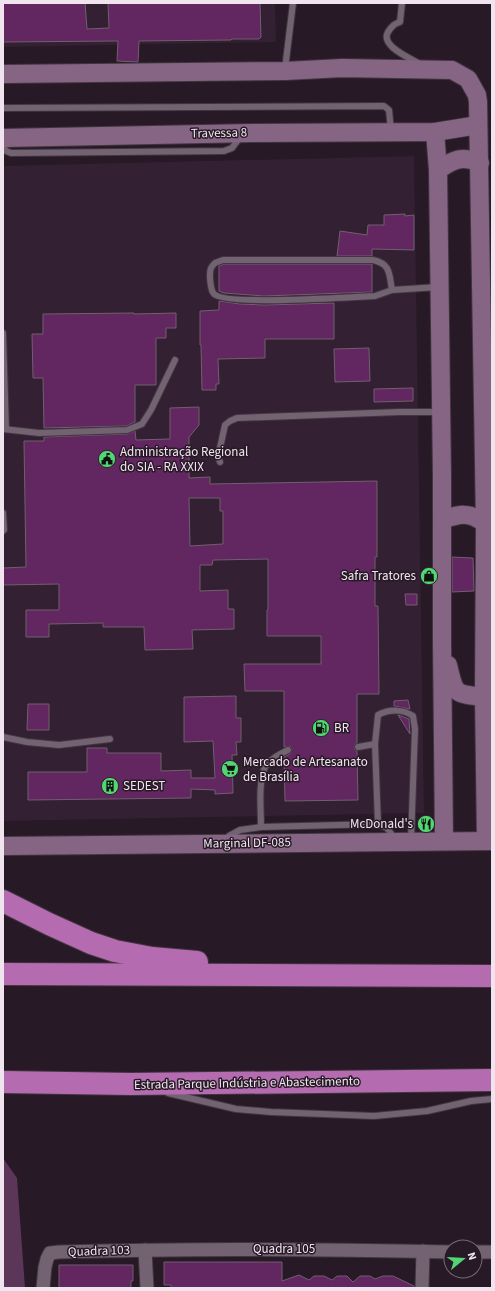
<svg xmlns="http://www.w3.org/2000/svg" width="495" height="1291" viewBox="0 0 495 1291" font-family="'Source Sans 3',sans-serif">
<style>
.built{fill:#332032}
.green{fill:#5b3659}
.building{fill:#622660;stroke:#715f6f;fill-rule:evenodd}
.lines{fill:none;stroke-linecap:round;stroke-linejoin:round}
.lane-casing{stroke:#413640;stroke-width:8}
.street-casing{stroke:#413640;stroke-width:15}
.secondary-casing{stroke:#413640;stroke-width:20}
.highway-casing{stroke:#413640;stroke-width:24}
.lane{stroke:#736271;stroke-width:6}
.street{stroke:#736271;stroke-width:13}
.secondary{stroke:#866584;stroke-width:18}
.highway{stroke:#b46bb0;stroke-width:22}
.labels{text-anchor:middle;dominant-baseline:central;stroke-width:3;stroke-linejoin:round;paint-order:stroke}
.street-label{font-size:13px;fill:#f0e5ef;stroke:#271926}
.poi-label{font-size:13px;fill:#f0e5ef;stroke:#271926;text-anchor:start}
</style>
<rect width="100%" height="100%" fill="#271926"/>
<!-- built -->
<g class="built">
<polygon points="3,3 275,3 276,42 3,47"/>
<polygon points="414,156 424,813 3,821 3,166"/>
</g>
<!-- green -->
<polygon class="green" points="3,1158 17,1178 25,1288 3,1288"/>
<!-- building -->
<g class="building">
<polygon points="3,3 85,3 87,29 109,28 108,3 260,3 261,37 259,39 232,39 231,40 139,41 138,62 117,61 118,41 3,42"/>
<polygon points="405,214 405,216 414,215 414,250 372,249 372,256 337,256 340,231 367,235 368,225 384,225 384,215"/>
<polygon points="224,264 372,264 372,292 264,296 224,293 219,291 219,266"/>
<polygon points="219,301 240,304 264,305 334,303 334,339 265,339 265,358 218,359 219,384 216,384 216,390 202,390 201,345 200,345 200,311 219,310"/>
<polygon points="134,313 134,314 176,313 176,328 166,328 166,338 156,338 156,385 135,385 135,422 126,426 44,428 43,378 33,378 32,334 43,334 43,314"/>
<polygon points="369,348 370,381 335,382 334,349"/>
<polygon points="413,388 413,401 374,402 374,389"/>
<path d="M 199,407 L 199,425 L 189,437 L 189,478 L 210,477 L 210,484 L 377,481 L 377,557 L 375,557 L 375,606 L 378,606 L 379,694 L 357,694 L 357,743 L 355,744 L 354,747 L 355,750 L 357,751 L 358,800 L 285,801 L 284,757 L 290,754 L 292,750 L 290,746 L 284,747 L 284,691 L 245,691 L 244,664 L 321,664 L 321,636 L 267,636 L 267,610 L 268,610 L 268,559 L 213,560 L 212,565 L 200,565 L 200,591 L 228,590 L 228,609 L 234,609 L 234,629 L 192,630 L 193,649 L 145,650 L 144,627 L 103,627 L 103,623 L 49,624 L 49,637 L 26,637 L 26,610 L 59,610 L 59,584 L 3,585 L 3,568 L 26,567 L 24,441 L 44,441 L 44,437 L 127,434 L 135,431 L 136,440 L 170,439 L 170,408 ZM 189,498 L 220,498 L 220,511 L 223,511 L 223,544 L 190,546 Z"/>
<polygon points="452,557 473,558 474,591 452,592"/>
<polygon points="405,594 417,594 417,605 406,605"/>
<polygon points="236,696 236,718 241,718 241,742 236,742 237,755 232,755 233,793 215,794 215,790 191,789 191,798 28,800 28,772 87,772 87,748 107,748 107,753 161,753 161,771 191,770 191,778 215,778 213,741 184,742 184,697"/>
<polygon points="408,700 410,709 394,706 394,701"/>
<polygon points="28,704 49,704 49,730 27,730"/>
<polygon points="398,715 409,719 410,734"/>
<polygon points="164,1262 282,1262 282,1281 299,1275 309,1280 314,1276 324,1276 332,1280 337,1276 347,1276 353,1282 360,1276 370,1276 375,1279 383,1276 393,1276 414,1286 414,1288 171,1288 171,1285 164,1285"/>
<polygon points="59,1265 133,1265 133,1281 131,1281 131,1288 59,1288"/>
</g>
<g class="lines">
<defs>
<g id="lane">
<path d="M 402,3 L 400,22 C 394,24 392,26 388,32 C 380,46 410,58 420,64"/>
<polyline points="285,69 293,3"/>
<polyline points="3,108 384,106 389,110 391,131"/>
<polyline points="3,146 6,151 11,153 224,151 232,148 241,136"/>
<path d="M 392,290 C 389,274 391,264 373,260 L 223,260 L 215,263 C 214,264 212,266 211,268 C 209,272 210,290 214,294 C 226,306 352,297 375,296 L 392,290 L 438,287"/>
<polyline points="3,333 6,429"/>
<polyline points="3,429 39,433 127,430 142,424 151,410 175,360"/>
<polyline points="220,462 218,457 225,425 230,421 237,418 400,412 439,412"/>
<polyline points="3,513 4,530 3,531"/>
<polyline points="3,737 27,742 59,745 110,739"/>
<polyline points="358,747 375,744"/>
<path d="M 378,824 L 375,744 L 378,715 C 389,709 403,709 413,716 L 415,729 L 411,840"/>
<path d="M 261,827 C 261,810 258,782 265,767 C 270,759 280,754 288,750"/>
<polyline points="226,840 229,836 240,830 261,827 378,824 387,828 395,839"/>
<polyline points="168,1093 236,1109 271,1112 374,1116 427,1111 471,1101 492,1099"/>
</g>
<g id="street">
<polyline points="145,1250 147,1288"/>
<polyline points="475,1252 492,1252"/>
<path d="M 43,1288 L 45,1267 L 47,1259 L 50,1253 L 59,1252 C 190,1248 320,1249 451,1252"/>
<polyline points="422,1288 423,1251"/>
</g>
<g id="secondary">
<polyline points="3,74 285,71 342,68 452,70 468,79 477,95 478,102 485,524 484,697 486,841"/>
<polyline points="435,132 438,170 442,476 442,643 444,841"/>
<polyline points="3,138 252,133 435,132 478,125"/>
<path d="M 438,170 C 453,160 461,155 480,163"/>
<path d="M 442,520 C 459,514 470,511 485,524"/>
<path d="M 448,665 C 455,694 453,694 484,697"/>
<polyline points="3,846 492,841"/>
</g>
<g id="highway">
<polyline points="3,901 49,924 91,943 115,951 152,958 197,962"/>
<polyline points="3,974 492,976"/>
<polyline points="3,1082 131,1084 492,1080"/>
</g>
</defs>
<!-- lane casing -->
<use href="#lane" class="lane-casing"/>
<!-- street casing -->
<use href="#street" class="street-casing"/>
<!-- secondary casing -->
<use href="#secondary" class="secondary-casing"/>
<!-- highway casing -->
<use href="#highway" class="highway-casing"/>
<!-- lane -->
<use href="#lane" class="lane"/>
<!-- street -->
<use href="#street" class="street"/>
<!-- secondary -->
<use href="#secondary" class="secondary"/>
<!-- highway -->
<use href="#highway" class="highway"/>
</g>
<!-- icons -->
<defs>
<symbol id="civic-disc" viewBox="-11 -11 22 22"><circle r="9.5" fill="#52d673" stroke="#271926"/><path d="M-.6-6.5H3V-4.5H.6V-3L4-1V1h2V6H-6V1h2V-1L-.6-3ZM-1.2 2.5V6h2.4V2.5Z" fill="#111"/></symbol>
<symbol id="shop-disc" viewBox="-11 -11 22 22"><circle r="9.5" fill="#52d673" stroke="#271926"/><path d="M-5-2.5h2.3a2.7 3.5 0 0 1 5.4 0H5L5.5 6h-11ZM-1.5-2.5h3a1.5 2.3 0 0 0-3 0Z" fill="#111"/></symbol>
<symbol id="fuel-disc" viewBox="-11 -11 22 22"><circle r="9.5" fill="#52d673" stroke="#271926"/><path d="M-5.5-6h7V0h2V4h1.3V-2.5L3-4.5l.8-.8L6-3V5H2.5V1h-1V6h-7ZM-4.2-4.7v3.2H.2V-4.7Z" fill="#111"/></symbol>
<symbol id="supermarket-disc" viewBox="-11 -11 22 22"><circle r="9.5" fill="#52d673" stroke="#271926"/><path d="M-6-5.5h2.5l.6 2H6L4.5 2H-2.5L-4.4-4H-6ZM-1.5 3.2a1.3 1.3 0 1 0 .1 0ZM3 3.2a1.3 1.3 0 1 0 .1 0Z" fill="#111"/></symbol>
<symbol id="building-disc" viewBox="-11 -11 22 22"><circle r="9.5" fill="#52d673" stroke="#271926"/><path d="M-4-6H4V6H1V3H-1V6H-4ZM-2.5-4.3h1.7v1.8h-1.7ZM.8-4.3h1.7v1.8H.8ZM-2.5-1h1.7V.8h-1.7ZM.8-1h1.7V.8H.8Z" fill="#111"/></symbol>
<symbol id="restaurant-disc" viewBox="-11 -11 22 22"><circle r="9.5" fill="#52d673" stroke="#271926"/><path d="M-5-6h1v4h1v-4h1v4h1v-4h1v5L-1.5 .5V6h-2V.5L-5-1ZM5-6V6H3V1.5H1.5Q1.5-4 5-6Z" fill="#111"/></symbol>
</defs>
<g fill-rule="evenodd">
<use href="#civic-disc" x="97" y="449" width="20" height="20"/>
<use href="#shop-disc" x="419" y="566" width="20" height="20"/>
<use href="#fuel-disc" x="311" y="718" width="20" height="20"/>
<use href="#supermarket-disc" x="220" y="759" width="20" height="20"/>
<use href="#building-disc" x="100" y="776" width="20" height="20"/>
<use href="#restaurant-disc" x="416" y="814" width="20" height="20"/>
</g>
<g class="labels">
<!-- street labels -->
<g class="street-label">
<text transform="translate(219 133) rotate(-1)">Travessa 8</text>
<text transform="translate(247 843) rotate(-1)">Marginal DF-085</text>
<text transform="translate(247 1083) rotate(-1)">Estrada Parque Indústria e Abastecimento</text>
<text x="284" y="1249">Quadra 105</text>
<text transform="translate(99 1251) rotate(-2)">Quadra 103</text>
</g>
<!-- poi labels -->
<g class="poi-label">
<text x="120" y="452">Administração Regional<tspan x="120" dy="15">do SIA - RA XXIX</tspan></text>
<text x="416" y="576" text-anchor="end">Safra Tratores</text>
<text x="334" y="728">BR</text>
<text x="243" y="762">Mercado de Artesanato<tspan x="243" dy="15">de Brasília</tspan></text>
<text x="123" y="786">SEDEST</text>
<text x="413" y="824" text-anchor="end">McDonald's</text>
</g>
</g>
<!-- border -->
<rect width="495" height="1291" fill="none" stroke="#f0e5ef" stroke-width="8"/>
<!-- north arrow -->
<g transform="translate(463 1259) rotate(72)"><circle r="19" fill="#271926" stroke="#776b76"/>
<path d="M0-3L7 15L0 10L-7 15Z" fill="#52d673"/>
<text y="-6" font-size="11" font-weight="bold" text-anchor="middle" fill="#f0e5ef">N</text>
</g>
</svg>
